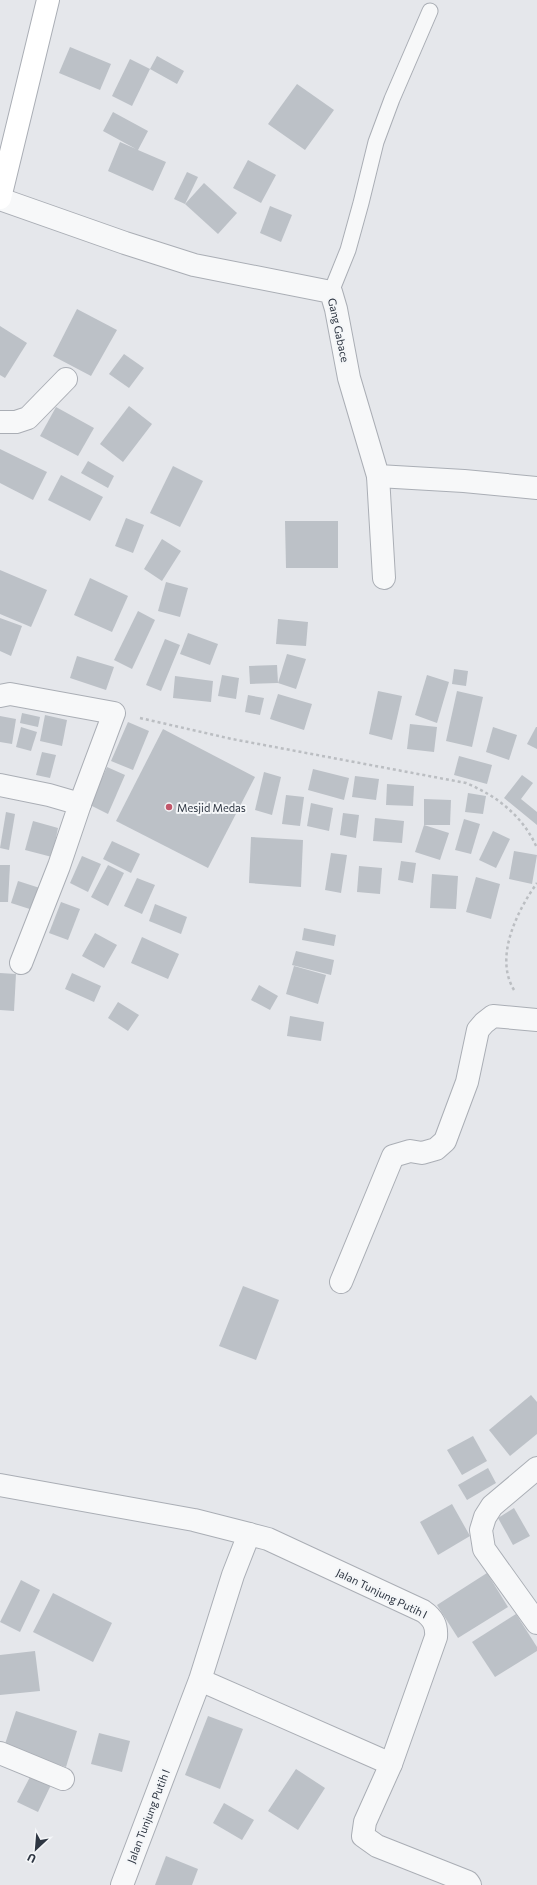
<svg xmlns="http://www.w3.org/2000/svg" width="537" height="1885" viewBox="0 0 537 1885" font-family="Commissioner,sans-serif">
<style>
.building{fill:#bcc1c7}
.lines{fill:none;stroke-linecap:round;stroke-linejoin:round}
.lane-casing{stroke:#aaaeb5;stroke-width:17}
.street-casing{stroke:#aaaeb5;stroke-width:24}
.secondary-casing{stroke:#aaaeb5;stroke-width:24}
.path{stroke:#bbbec2;stroke-width:2.5;stroke-dasharray:3 3;stroke-linecap:butt}
.lane{stroke:#f7f8f9;stroke-width:15}
.street{stroke:#f7f8f9;stroke-width:22}
.secondary{stroke:#fff;stroke-width:22}
.poi-dot{fill:#c2576b;stroke:#f4f6f8;stroke-width:1.5}
.labels{text-anchor:middle;dominant-baseline:central;stroke-width:4;stroke-linejoin:round;paint-order:stroke}
.street-label{font-size:11px;fill:#2e3642;stroke:#f4f6f8}
.poi-label{font-size:11px;fill:#2e3642;stroke:#f4f6f8;text-anchor:start}
</style>
<rect width="100%" height="100%" fill="#e5e7eb"/>
<!-- building -->
<g class="building">
<polygon points="70,47 111,64 100,90 59,73"/>
<polygon points="157,56 184,71 177,84 150,69"/>
<polygon points="130,59 150,69 132,106 112,96"/>
<polygon points="297,84 334,110 305,150 268,124"/>
<polygon points="113,112 148,131 138,150 166,162 153,191 108,171 120,142 136,149 103,131"/>
<polygon points="248,160 276,175 261,203 233,188"/>
<polygon points="187,172 198,177 185,204 174,199"/>
<polygon points="204,183 237,213 218,234 185,204"/>
<polygon points="270,206 292,215 281,242 260,233"/>
<polygon points="77,309 117,330 91,376 53,356"/>
<polygon points="0,326 27,343 5,378 0,375"/>
<polygon points="124,354 144,368 129,388 109,374"/>
<polygon points="129,406 152,424 123,462 100,444"/>
<polygon points="56,407 94,428 78,456 40,436"/>
<polygon points="0,449 47,472 33,500 0,483"/>
<polygon points="88,461 114,476 108,488 81,473"/>
<polygon points="173,466 203,481 180,527 150,513"/>
<polygon points="61,475 103,497 90,521 48,500"/>
<polygon points="126,518 144,525 133,553 115,546"/>
<polygon points="285,521 338,521 338,568 286,568"/>
<polygon points="162,539 181,551 162,581 144,569"/>
<polygon points="0,570 47,590 31,627 0,614"/>
<polygon points="90,578 128,596 112,632 74,615"/>
<polygon points="166,582 188,588 180,617 158,611"/>
<polygon points="138,611 155,620 132,669 114,660"/>
<polygon points="0,618 22,626 11,656 0,651"/>
<polygon points="278,619 308,622 306,646 276,644"/>
<polygon points="188,633 218,644 210,665 180,654"/>
<polygon points="165,639 180,645 161,691 146,685"/>
<polygon points="287,654 306,659 296,689 278,683"/>
<polygon points="77,656 114,667 106,690 70,678"/>
<polygon points="277,665 278,683 250,684 249,666"/>
<polygon points="454,669 468,671 466,686 452,684"/>
<polygon points="222,675 239,678 236,699 218,696"/>
<polygon points="427,675 449,682 437,723 415,715"/>
<polygon points="175,676 213,681 211,702 173,698"/>
<polygon points="378,691 402,696 392,740 369,734"/>
<polygon points="457,691 483,697 472,747 446,741"/>
<polygon points="278,694 312,704 304,730 270,719"/>
<polygon points="248,695 264,698 260,715 245,712"/>
<polygon points="22,713 40,717 38,727 20,723"/>
<polygon points="45,715 67,720 62,746 40,741"/>
<polygon points="0,716 16,719 12,744 0,742"/>
<polygon points="128,722 149,731 133,770 111,761"/>
<polygon points="410,724 437,727 434,752 407,749"/>
<polygon points="21,727 37,732 31,751 16,747"/>
<polygon points="493,727 517,735 509,760 486,752"/>
<polygon points="536,727 537,727 537,749 527,744"/>
<polygon points="163,729 255,777 208,868 116,821"/>
<polygon points="42,752 56,755 50,778 36,775"/>
<polygon points="459,756 492,765 487,784 454,775"/>
<polygon points="107,767 125,775 108,814 90,805"/>
<polygon points="313,769 349,778 344,800 308,790"/>
<polygon points="264,772 281,777 272,815 255,810"/>
<polygon points="522,775 533,783 521,799 537,812 537,825 504,798"/>
<polygon points="355,776 379,779 376,800 352,797"/>
<polygon points="387,784 414,786 413,806 386,805"/>
<polygon points="468,793 486,796 483,814 465,812"/>
<polygon points="286,795 304,797 300,826 282,824"/>
<polygon points="424,799 451,800 450,825 424,825"/>
<polygon points="311,803 333,808 329,831 307,826"/>
<polygon points="6,812 15,814 9,850 0,848"/>
<polygon points="343,813 359,815 356,838 340,835"/>
<polygon points="375,818 404,821 402,843 373,841"/>
<polygon points="464,819 480,824 471,854 455,850"/>
<polygon points="33,821 58,828 52,857 25,850"/>
<polygon points="424,825 449,833 440,860 415,852"/>
<polygon points="493,831 510,839 496,868 479,860"/>
<polygon points="251,837 303,840 301,887 249,883"/>
<polygon points="112,841 140,854 131,873 103,859"/>
<polygon points="514,851 537,855 532,884 509,879"/>
<polygon points="331,853 347,855 341,893 325,890"/>
<polygon points="82,856 101,864 88,892 70,883"/>
<polygon points="401,861 416,863 413,883 398,880"/>
<polygon points="0,865 10,865 8,902 0,902"/>
<polygon points="108,865 124,873 108,906 91,897"/>
<polygon points="359,866 382,868 380,894 357,892"/>
<polygon points="432,874 458,876 456,909 430,908"/>
<polygon points="476,877 500,884 491,919 466,912"/>
<polygon points="137,878 155,885 142,914 124,906"/>
<polygon points="18,881 46,890 39,912 11,903"/>
<polygon points="61,902 80,909 68,940 49,933"/>
<polygon points="155,904 187,917 181,934 149,921"/>
<polygon points="304,928 336,935 334,946 302,940"/>
<polygon points="95,933 117,945 104,968 82,956"/>
<polygon points="142,937 179,954 168,979 131,963"/>
<polygon points="296,951 334,960 331,975 292,965"/>
<polygon points="294,966 326,975 318,1004 286,994"/>
<polygon points="0,973 16,974 14,1011 0,1010"/>
<polygon points="72,973 101,986 94,1002 65,989"/>
<polygon points="259,985 278,996 270,1010 251,1000"/>
<polygon points="118,1002 139,1015 128,1031 108,1018"/>
<polygon points="290,1016 324,1022 321,1041 287,1036"/>
<polygon points="243,1286 279,1300 256,1360 219,1346"/>
<polygon points="531,1395 537,1402 537,1434 510,1456 489,1430"/>
<polygon points="473,1436 487,1461 462,1475 447,1450"/>
<polygon points="488,1468 496,1483 467,1500 458,1485"/>
<polygon points="452,1504 470,1536 438,1555 420,1522"/>
<polygon points="514,1508 530,1536 513,1545 498,1518"/>
<polygon points="487,1573 508,1607 458,1638 437,1605"/>
<polygon points="21,1580 40,1590 20,1632 0,1622"/>
<polygon points="53,1593 112,1623 93,1662 33,1632"/>
<polygon points="516,1614 537,1647 537,1651 495,1677 472,1642"/>
<polygon points="35,1651 40,1691 0,1695 0,1655"/>
<polygon points="16,1711 77,1731 66,1767 4,1747"/>
<polygon points="208,1716 243,1729 220,1789 185,1775"/>
<polygon points="99,1733 130,1741 122,1772 91,1764"/>
<polygon points="296,1769 325,1788 298,1830 268,1811"/>
<polygon points="31,1775 51,1785 38,1812 17,1802"/>
<polygon points="224,1803 254,1820 242,1840 213,1823"/>
<polygon points="166,1856 198,1869 192,1885 155,1885"/>
</g>
<g class="lines">
<defs>
<polyline id="lane" points="331,292 348,250 361,203 376,142 392,99 430,11"/>
<g id="street">
<polyline points="0,199 125,243 194,265 331,292 336,309 349,378 378,476 464,481 537,488"/>
<polyline points="0,422 16,422 28,418 66,379"/>
<polyline points="378,476 384,578"/>
<polyline points="0,696 10,694 114,713 80,804"/>
<polyline points="0,785 49,795 80,804 59,866 21,963"/>
<polyline points="341,1282 393,1156 410,1151 422,1153 436,1149 445,1141 467,1082 478,1030 484,1023 493,1016 537,1020"/>
<polyline points="537,1468 492,1506 485,1517 481,1530 484,1549 537,1623"/>
<polyline points="0,1485 194,1520 249,1534"/>
<polyline points="0,1753 63,1779"/>
<polyline points="391,1764 365,1822 363,1836 377,1846 468,1882 470,1885"/>
<path d="M 122,1885 L 200,1680 L 233,1575 L 249,1534 L 268,1539 L 423,1611 C 433,1618 437,1625 436,1637 L 391,1764 L 200,1680"/>
</g>
<polyline id="secondary" points="0,198 48,0"/>
</defs>
<!-- lane casing -->
<use href="#lane" class="lane-casing"/>
<!-- street casing -->
<use href="#street" class="street-casing"/>
<!-- secondary casing -->
<use href="#secondary" class="secondary-casing"/>
<!-- path -->
<g class="path">
<path d="M 140,718 L 232,739 L 466,783 C 497,796 523,816 537,848"/>
<path d="M 514,990 C 494,957 517,911 537,883"/>
</g>
<!-- lane -->
<use href="#lane" class="lane"/>
<!-- street -->
<use href="#street" class="street"/>
<!-- secondary -->
<use href="#secondary" class="secondary"/>
</g>
<!-- markers -->
<circle class="poi-dot" cx="169" cy="807" r="4"/>
<g class="labels">
<!-- street labels -->
<g class="street-label">
<text transform="translate(339 330) rotate(78)">Gang Gabace</text>
<text transform="translate(382 1593) rotate(26)">Jalan Tunjung Putih I</text>
<text transform="translate(148 1816) rotate(-69)">Jalan Tunjung Putih I</text>
</g>
<!-- poi labels -->
<g class="poi-label">
<text x="177" y="807">Mesjid Medas</text>
</g>
</g>
<!-- north arrow -->
<g transform="translate(36 1849) rotate(206)" stroke="#f4f6f8" stroke-width="3" paint-order="stroke">
<path d="M0-3L7 15L0 10L-7 15Z" fill="#2e3642"/>
<text y="-6" font-size="11" font-weight="bold" text-anchor="middle" fill="#2e3642">U</text>
</g>
</svg>
